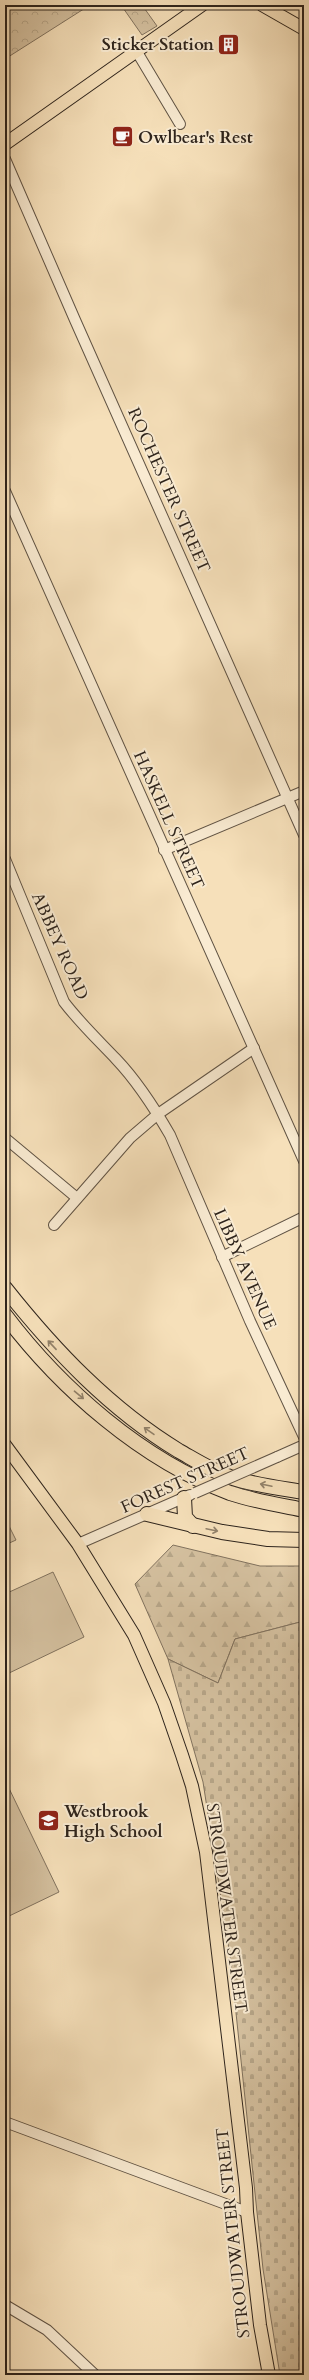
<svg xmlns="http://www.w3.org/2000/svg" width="309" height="2380" viewBox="0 0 309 2380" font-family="Cardo,serif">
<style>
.green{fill:#d4c09f;stroke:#81725e}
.forest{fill:url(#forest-firs);stroke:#81725e}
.cemetery{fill:url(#cemetery-stones);stroke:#81725e}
.park{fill:url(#park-crowns);stroke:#81725e}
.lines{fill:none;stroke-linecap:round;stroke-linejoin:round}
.minor-casing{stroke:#605344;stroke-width:12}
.major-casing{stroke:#2e241c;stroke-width:14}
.highway-casing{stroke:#2e241c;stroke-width:16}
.minor{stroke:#f9ebd2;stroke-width:10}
.major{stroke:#f6e0ba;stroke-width:12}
.highway{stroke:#f6e0ba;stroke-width:14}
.minor-bridge-casing{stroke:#605344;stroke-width:12;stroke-linecap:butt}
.minor-bridge{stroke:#f9ebd2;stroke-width:10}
.oneway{stroke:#92826b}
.labels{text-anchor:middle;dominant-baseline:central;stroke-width:4;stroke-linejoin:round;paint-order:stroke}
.poi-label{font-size:17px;font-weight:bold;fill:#2e241c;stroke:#f9ebd2;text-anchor:start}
.street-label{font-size:17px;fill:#2e241c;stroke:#f9ebd2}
</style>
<defs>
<pattern id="forest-firs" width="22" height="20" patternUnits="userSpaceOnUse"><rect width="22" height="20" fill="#d4c09f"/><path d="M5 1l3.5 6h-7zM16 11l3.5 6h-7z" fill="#b6a588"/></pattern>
<pattern id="cemetery-stones" width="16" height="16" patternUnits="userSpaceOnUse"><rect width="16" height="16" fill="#d4c09f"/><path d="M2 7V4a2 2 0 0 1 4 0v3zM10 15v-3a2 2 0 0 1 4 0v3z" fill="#b6a588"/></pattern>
<pattern id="park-crowns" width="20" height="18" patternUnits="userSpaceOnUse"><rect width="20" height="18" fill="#d4c09f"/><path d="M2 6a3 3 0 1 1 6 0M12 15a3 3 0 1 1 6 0" fill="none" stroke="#b6a588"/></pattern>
</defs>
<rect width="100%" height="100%" fill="#f6e0ba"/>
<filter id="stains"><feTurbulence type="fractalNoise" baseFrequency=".005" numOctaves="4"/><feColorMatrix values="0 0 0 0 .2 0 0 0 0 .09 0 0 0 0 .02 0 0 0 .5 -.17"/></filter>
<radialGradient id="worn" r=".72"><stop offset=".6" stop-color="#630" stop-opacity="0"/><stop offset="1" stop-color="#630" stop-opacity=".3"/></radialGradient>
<!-- green -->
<g class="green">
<polygon points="5,1518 16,1540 5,1545"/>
<polygon points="53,1572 84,1637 5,1675 5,1594"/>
<polygon points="5,1780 59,1892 5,1918"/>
</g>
<!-- forest -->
<polygon class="forest" points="173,1545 260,1566 304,1566 304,1621 235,1639 218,1683 168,1659 135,1584"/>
<!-- cemetery -->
<polygon class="cemetery" points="304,1621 304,2375 280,2375 263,2269 230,1956 203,1782 168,1659 218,1683 235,1639"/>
<!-- park -->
<g class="park">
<polygon points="5,5 90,5 5,59"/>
<polygon points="121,5 142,5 157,26 142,35"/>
</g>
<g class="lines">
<defs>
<g id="minor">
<polyline points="137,52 180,124"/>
<polyline points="5,159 75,320 304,835"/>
<polyline points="5,491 304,1161"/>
<polyline points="164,850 304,791"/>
<path d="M 5,859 L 64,1002 C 80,1023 98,1040 116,1059 C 137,1081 155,1109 170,1135 L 250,1321 L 304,1437"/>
<polyline points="5,1138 77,1198"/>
<polyline points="54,1225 130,1138 158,1114 254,1048"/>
<polyline points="222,1257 304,1217"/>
<polyline points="277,1457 304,1445"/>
<polyline points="78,1544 190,1495"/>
<polyline points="5,2122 247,2212"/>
<polyline points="5,2305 47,2330 95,2375"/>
</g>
<g id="major">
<polyline points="262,5 304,29"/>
<polyline points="5,144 202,5"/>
<polyline points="5,1445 78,1544 134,1635 164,1703 182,1755 192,1786 206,1852 246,2188 247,2212 260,2325 269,2375"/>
</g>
<g id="highway">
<path d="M 5,1288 C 55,1351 110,1409 179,1451 C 195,1460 212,1471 230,1477 C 253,1485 280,1488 304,1492"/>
<path d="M 5,1315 C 61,1389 142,1460 230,1493 C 254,1501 279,1505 304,1510"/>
<polyline points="184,1498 185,1517 193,1526"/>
<polyline points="147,1514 222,1532 268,1539 304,1540"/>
</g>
</defs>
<!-- minor casing -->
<use href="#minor" class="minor-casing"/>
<!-- major casing -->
<use href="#major" class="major-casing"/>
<!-- highway casing -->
<use href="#highway" class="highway-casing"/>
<!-- minor -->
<use href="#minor" class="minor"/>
<!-- major -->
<use href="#major" class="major"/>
<!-- highway -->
<use href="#highway" class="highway"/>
<defs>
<polyline id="minor-bridge" points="195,1493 277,1457"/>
</defs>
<!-- minor-bridge casing -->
<use href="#minor-bridge" class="minor-bridge-casing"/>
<!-- minor-bridge -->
<use href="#minor-bridge" class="minor-bridge"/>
</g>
<!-- one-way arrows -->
<defs><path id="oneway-shaft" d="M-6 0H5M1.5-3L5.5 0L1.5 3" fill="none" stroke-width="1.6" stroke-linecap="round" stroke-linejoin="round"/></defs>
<g class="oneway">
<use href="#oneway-shaft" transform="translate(52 1345) rotate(-133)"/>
<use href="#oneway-shaft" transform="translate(79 1395) rotate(40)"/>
<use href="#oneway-shaft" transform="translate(149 1431) rotate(-145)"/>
<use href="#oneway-shaft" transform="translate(266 1485) rotate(-168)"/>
<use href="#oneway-shaft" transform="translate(212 1530) rotate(12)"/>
</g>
<!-- icons -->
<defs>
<symbol id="building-square" viewBox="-11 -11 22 22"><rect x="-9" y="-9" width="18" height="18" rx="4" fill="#8f2418" stroke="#f9ebd2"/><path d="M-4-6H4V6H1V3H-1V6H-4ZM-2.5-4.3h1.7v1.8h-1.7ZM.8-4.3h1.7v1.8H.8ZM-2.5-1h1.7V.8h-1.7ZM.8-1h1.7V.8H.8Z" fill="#fff"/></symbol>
<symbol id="cafe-square" viewBox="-11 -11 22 22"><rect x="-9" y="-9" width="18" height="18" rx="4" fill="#8f2418" stroke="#f9ebd2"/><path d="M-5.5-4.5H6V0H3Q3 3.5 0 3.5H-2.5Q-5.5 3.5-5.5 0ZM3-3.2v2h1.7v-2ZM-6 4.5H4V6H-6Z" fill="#fff"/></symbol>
<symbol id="school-square" viewBox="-11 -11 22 22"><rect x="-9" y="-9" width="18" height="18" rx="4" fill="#8f2418" stroke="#f9ebd2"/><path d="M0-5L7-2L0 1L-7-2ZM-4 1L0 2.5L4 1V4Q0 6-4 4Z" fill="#fff"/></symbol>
</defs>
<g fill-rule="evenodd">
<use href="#building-square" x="216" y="32" width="25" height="25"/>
<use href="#cafe-square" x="110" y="124" width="25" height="25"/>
<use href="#school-square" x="36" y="1808" width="25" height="25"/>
</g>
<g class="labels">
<!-- poi labels -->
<g class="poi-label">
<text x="214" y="44" text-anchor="end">Sticker Station</text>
<text x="138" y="137">Owlbear's Rest</text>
<text x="64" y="1811">Westbrook<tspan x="64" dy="20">High School</tspan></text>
</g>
<!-- street labels -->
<g class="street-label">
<text transform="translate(169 490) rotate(66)">ROCHESTER STREET</text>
<text transform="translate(169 820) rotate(66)">HASKELL STREET</text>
<text transform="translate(60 946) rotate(66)">ABBEY ROAD</text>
<text transform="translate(245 1269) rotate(66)">LIBBY AVENUE</text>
<text transform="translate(185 1480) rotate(-24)">FOREST STREET</text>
<text transform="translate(227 1908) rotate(82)">STROUDWATER STREET</text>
<text transform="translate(233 2233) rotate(-96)">STROUDWATER STREET</text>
</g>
</g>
<!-- margin -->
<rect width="309" height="2380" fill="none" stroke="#f6e0ba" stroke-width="20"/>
<rect x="6" y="6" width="297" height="2368" fill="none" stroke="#2e241c" stroke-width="2"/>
<rect x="10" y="10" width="289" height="2360" fill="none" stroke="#2e241c"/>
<rect width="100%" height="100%" filter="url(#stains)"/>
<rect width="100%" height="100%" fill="url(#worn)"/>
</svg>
